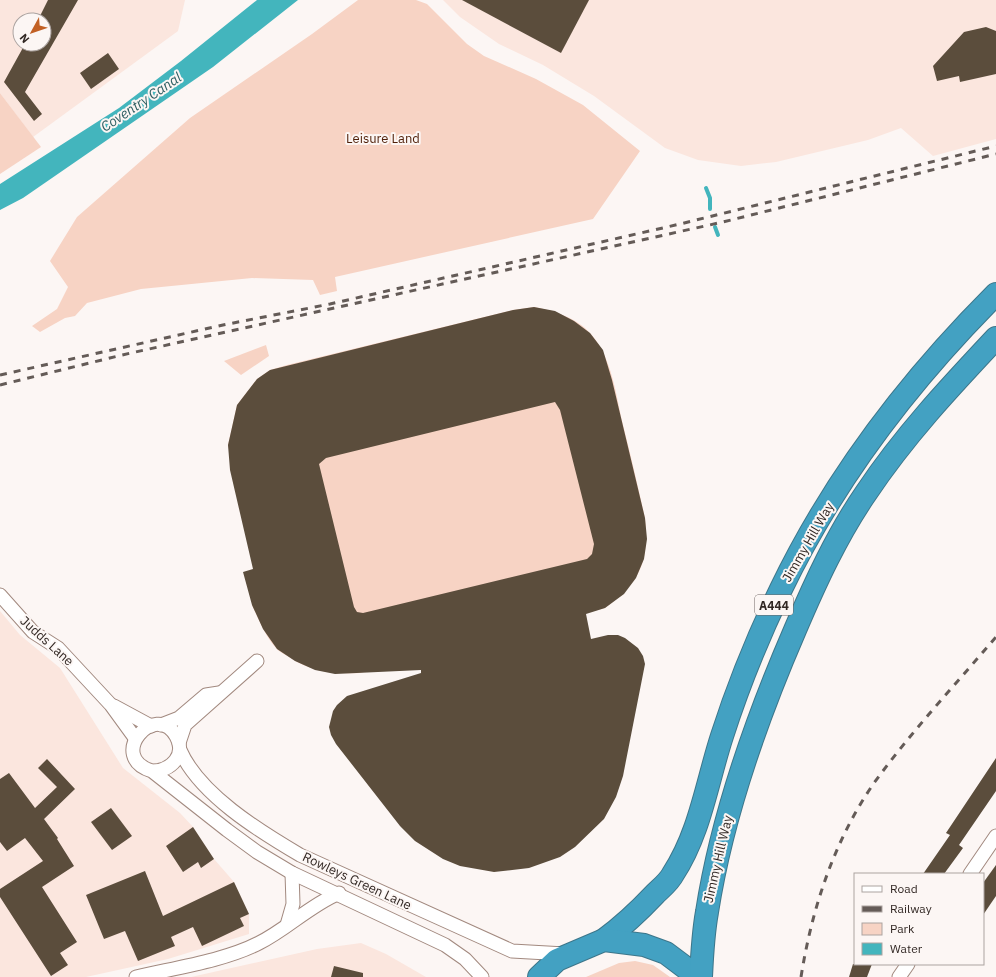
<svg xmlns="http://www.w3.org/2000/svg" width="996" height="977" viewBox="0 0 996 977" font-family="'IBM Plex Sans',sans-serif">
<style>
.built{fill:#fbe6de;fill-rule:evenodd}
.green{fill:#f7d3c4}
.water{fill:#43b5bd}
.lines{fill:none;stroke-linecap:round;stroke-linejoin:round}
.stream{stroke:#43b5bd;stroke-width:4}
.building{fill:#5b4d3c;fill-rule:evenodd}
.street-casing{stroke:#a2897f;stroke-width:15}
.highway-casing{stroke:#3d768a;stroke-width:24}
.street{stroke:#fff;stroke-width:13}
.highway{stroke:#43a1c2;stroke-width:22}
.rail{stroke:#645b57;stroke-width:3;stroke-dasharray:7 7;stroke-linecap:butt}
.labels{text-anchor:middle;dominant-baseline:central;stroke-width:4;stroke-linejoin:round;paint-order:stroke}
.shield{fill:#fcf6f4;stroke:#6e6562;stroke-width:1}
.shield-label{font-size:12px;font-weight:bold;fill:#312723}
.park-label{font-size:13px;fill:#4f1f08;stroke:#fcf6f4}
.street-label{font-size:13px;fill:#312723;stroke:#fcf6f4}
.water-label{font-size:14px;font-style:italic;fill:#2e5e62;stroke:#fcf6f4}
</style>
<rect width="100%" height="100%" fill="#fcf6f4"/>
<!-- built -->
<g class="built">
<path d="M 0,0 L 185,0 L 178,31 L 33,137 L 0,93 ZM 20,20 L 44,20 L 44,44 L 20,44 Z"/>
<polygon points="443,0 996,0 996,139 933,156 901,128 868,140 776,162 741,166 698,160 665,148 594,96 543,65 499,44 460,17"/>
<polygon points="0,611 20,635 60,668 123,768 180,813 193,827 214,859 234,882 249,914 249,934 168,959 86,977 0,977"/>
<polygon points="361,943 386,954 426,977 191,977 317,949"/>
</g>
<!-- green -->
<g class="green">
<polygon points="358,0 416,0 427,4 467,44 484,56 536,79 583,105 640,151 593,219 335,277 337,291 320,295 313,280 252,278 141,289 87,303 75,316 65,318 40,332 32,326 57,309 68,287 50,261 77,217 190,118 312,34"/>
<polygon points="0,93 41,147 0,174"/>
<path d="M 534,307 C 554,311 576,317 591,334 C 612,358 616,395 623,425 C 631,456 638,487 645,518 C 649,562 641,581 605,608 L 360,673 C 333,674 311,672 289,657 C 285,654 279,652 276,648 C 265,636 259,620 252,605 L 263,591 L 228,445 L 237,405 L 257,379 L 270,370 L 287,365 L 513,310 Z"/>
<polygon points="266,345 269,356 241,375 224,361"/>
<polygon points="635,961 653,965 670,977 586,977 619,963"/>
</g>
<!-- water -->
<polygon class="water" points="257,0 298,0 213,67 23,198 0,210 0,184 119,108 181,61"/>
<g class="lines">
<!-- stream -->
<g class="stream">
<polyline points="706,188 710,198 710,209"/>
<polyline points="715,227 718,235"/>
</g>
</g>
<!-- building -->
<g class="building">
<polygon points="48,0 78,0 25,92 42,114 34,121 4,82 25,44 44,44 44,20 38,20"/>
<polygon points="462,0 589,0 561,53"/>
<polygon points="986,27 996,31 996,74 960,82 959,76 937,81 933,66 964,32"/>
<polygon points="108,53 119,69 91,89 80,73"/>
<path d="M 534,307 L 555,311 L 574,321 L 590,333 L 603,350 L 612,380 L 645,518 L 647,539 L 644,559 L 636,578 L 624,594 L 605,608 L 586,614 L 591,639 L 608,635 L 618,635 L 625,638 L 638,648 L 643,656 L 645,664 L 623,776 L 616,797 L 604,819 L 575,847 L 560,857 L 529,868 L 494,872 L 460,866 L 443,859 L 415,841 L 400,826 L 336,744 L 331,735 L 329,727 L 333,711 L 337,705 L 347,696 L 421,673 L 421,670 L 335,674 L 315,670 L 295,661 L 277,649 L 263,629 L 252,605 L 243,572 L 253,569 L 230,470 L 228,445 L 237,405 L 257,379 L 270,370 L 513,310 ZM 555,402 L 560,410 L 594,544 L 592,554 L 587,559 L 363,613 L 357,612 L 354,607 L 319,464 L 326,458 Z"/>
<polygon points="996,758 996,791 959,845 963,848 944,874 923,874 950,835 946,833"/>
<polygon points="47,759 75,789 44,819 58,838 57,839 74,866 42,887 77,942 60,953 68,965 51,976 0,897 0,889 43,861 25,838 7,851 0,842 0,779 9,773 35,808 57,787 38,768"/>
<polygon points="111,808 132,836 112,850 91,822"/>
<polygon points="193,827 214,859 201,868 198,862 183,872 166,846"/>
<polygon points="996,865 996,896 983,915 983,883"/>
<polygon points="145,871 163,916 234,882 249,914 240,918 244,926 202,946 193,927 171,937 175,946 138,961 125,931 104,939 86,895"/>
<polygon points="853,964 872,964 867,977 849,977"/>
<polygon points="334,966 363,973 363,977 331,977"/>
</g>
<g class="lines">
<defs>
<g id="street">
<polyline points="0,595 33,632 58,648 111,705 135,738"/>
<polyline points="114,706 151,726"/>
<polyline points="161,725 179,718 206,695 219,693"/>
<polyline points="179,743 185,725 257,661"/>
<path d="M 180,750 C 199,794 259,831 300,855 L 512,951 L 565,954"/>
<path d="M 152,771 C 171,771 187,755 176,736 C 155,700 106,757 152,771 L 227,830 L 257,852 L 292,873 L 445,945 L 465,959 L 482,977"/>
<polyline points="970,874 996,836"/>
<polyline points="287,925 293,904 292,873"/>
<path d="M 136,977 C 174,968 224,961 259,943 C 287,929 309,906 339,893"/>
<polyline points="899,977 908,964"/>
</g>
<g id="highway">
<path d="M 604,940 C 623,926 639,911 655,894 C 661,888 669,882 673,874 C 700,833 707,782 722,736 C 738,686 758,637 781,589 C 834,479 910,380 996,294"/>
<polyline points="539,977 557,960 604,940 644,945 666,953 698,977"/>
<path d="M 701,977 C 702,955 703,934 707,912 C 722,815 756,720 795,630 C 815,583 837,535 866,493 C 904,436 950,387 996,338"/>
</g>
</defs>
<!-- street casing -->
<use href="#street" class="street-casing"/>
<!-- highway casing -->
<use href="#highway" class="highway-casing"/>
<!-- street -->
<use href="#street" class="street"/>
<!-- highway -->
<use href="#highway" class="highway"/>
<!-- rail -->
<g class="rail">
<polyline points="0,375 223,325 330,304 680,224 996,146"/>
<polyline points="0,385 122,355 723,222 996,154"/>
<path d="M 801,977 C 812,908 834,841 874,783 C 911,732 955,685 996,637"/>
</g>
</g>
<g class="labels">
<!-- shield labels -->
<rect class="shield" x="755" y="595" width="38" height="20" rx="3"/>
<g class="shield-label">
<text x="774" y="605">A444</text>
</g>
<!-- park labels -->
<g class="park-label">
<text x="383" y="138">Leisure Land</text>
</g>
<!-- street labels -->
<g class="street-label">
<text transform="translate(808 542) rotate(-60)">Jimmy Hill Way</text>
<text transform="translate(47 641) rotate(42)">Judds Lane</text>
<text transform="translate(718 859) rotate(-77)">Jimmy Hill Way</text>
<text transform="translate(357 881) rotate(25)">Rowleys Green Lane</text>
</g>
<!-- water labels -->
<g class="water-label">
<text transform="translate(141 102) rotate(-34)">Coventry Canal</text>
</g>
</g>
<!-- legend -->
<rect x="854" y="873" width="130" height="92" fill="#fcf6f4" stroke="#aba3a0"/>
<rect x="862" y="886" width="20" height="6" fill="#ffffff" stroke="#aba3a0"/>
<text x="890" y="893" font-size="12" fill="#312723">Road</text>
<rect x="862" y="906" width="20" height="6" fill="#645b57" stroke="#aba3a0"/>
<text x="890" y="913" font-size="12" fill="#312723">Railway</text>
<rect x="862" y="923" width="20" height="12" fill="#f7d3c4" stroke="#aba3a0"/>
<text x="890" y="933" font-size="12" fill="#312723">Park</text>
<rect x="862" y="943" width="20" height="12" fill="#43b5bd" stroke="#aba3a0"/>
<text x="890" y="953" font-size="12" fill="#312723">Water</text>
<!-- north arrow -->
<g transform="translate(32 32) rotate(230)"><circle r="19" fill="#fcf6f4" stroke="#aba3a0"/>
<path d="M0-3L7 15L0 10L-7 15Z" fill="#c26024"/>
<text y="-6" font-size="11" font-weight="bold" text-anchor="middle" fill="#312723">N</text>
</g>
</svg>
